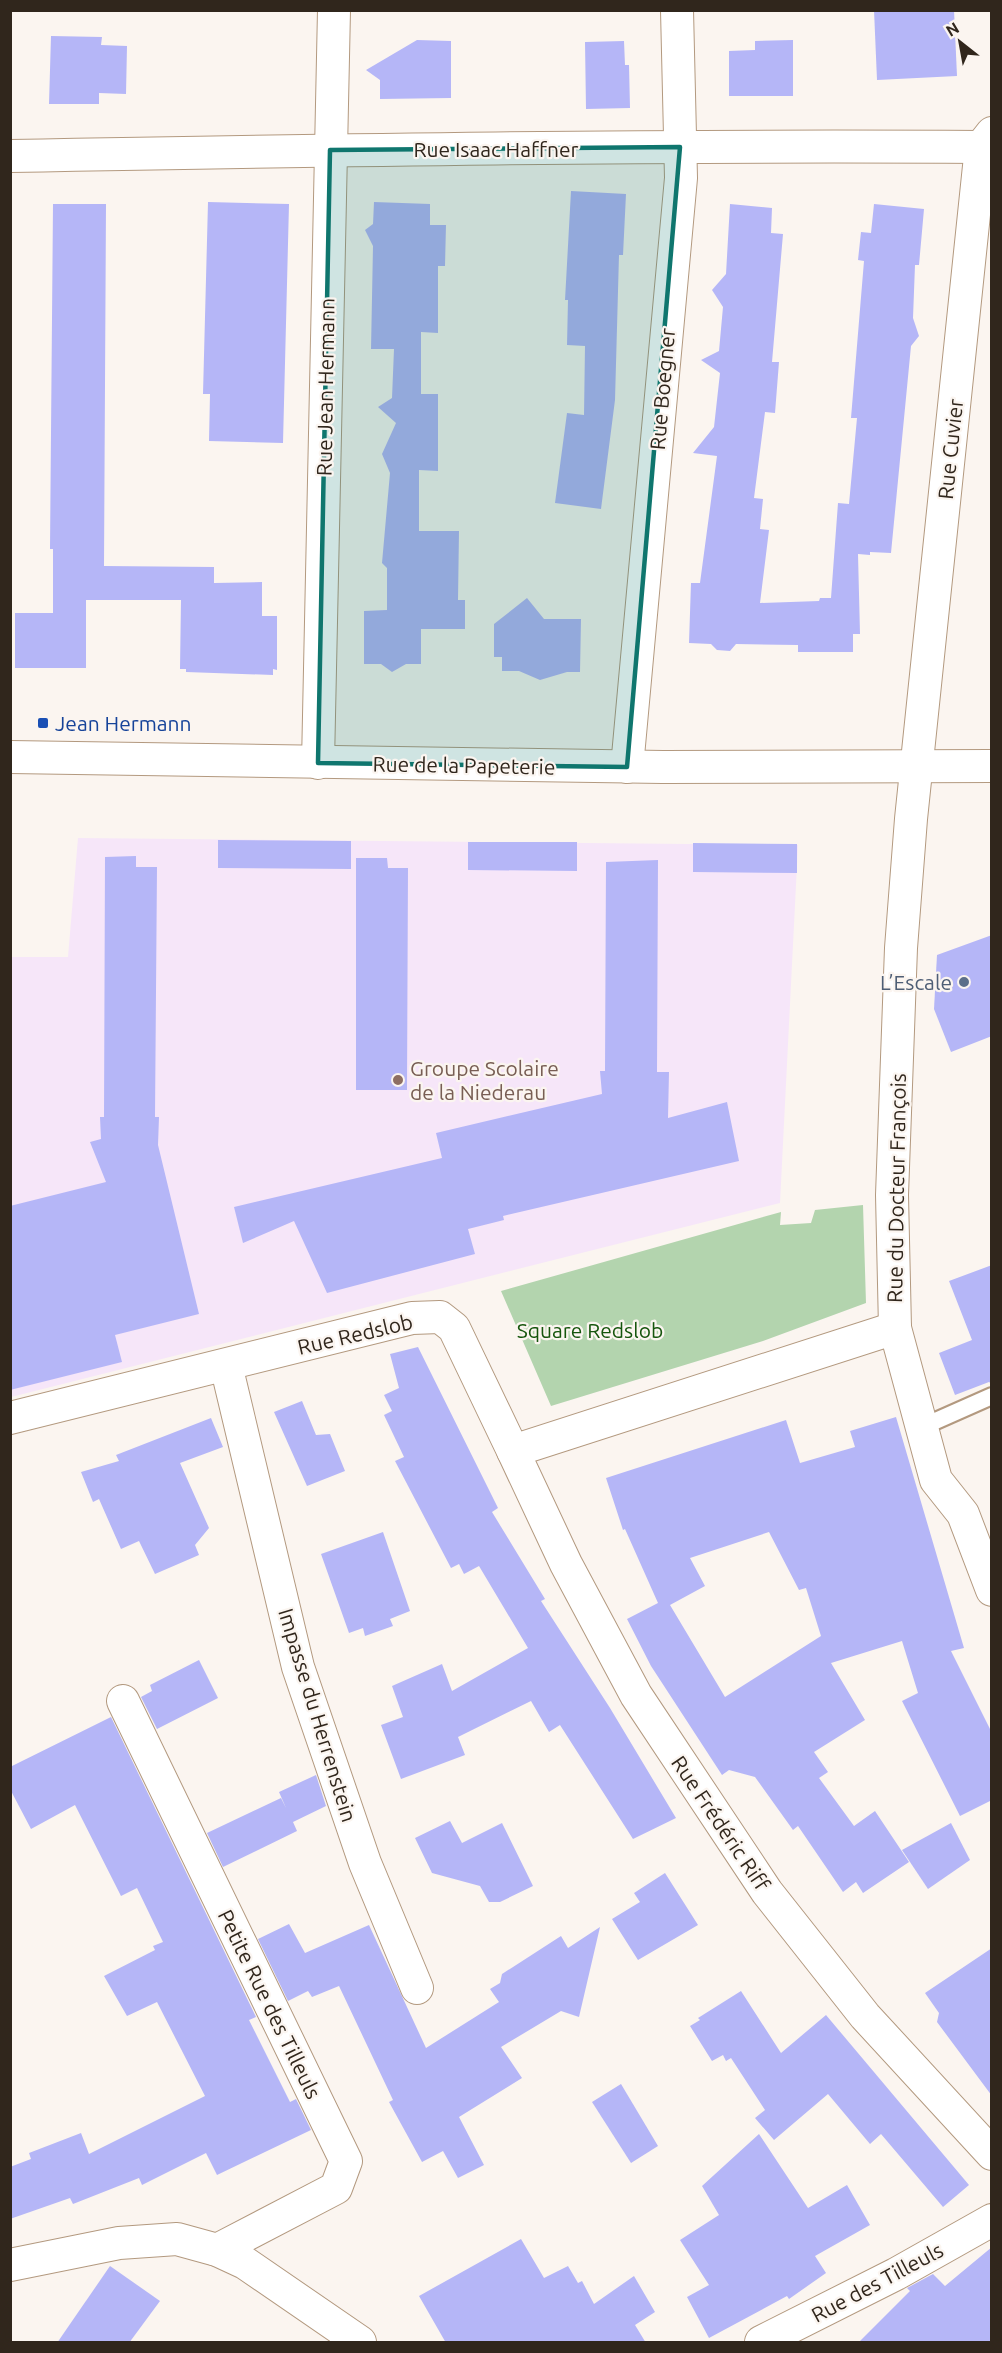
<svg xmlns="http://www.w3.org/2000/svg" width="1002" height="2353" viewBox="0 0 1002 2353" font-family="Ubuntu,sans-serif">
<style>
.education{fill:#f6e6f9}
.green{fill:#b3d4ae}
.building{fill:#b5b6f7;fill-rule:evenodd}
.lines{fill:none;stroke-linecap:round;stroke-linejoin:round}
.service-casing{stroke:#b3997f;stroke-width:20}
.minor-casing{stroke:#b3997f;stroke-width:34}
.service{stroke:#fff;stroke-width:16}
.minor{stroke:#fff;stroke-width:32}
.marked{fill:#0f766e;fill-opacity:0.2;stroke:#0f766e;stroke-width:4.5;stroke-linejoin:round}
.transit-dot{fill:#1a4fb4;stroke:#fbf5f0;stroke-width:2}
.service-dot{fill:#5c6f8a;stroke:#fbf5f0;stroke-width:2}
.education-dot{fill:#8d6e63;stroke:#fbf5f0;stroke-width:2}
.labels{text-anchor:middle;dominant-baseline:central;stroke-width:4.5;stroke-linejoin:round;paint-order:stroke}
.street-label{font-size:21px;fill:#30261c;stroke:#fbf5f0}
.transit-label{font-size:21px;fill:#164399;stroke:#fbf5f0;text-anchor:start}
.service-label{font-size:21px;fill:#4e5e75;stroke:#fbf5f0;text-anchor:end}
.education-label{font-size:21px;fill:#785e54;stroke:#fbf5f0;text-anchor:start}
.park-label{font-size:21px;fill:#15550c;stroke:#fbf5f0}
</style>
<rect width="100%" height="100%" fill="#fbf5f0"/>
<!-- education -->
<polygon class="education" points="78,838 798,845 780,1203 11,1397 11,957 68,957"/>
<!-- green -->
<polygon class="green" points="863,1205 866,1303 763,1341 551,1406 501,1291 781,1212 780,1225 811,1223 815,1210"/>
<!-- building -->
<g class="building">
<polygon points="874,10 954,10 957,76 877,80"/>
<polygon points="51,36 102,37 101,45 127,46 126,94 99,93 99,104 49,104"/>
<polygon points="417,40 451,41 451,98 380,99 380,80 366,70"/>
<polygon points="793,40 793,96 729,96 729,51 755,50 755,41"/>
<polygon points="624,41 625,65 629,65 630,108 586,109 585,42"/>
<polygon points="571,191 626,194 623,255 619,255 615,400 601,509 555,503 567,413 584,415 585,346 567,345 568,300 565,300"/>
<polygon points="208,202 289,204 283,443 209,441 210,394 203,394"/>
<polygon points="374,202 430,204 430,225 446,225 445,266 438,266 438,333 421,332 421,394 438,394 438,471 419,470 419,531 459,531 458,600 465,600 465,629 421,629 421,664 406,664 392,672 381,664 364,664 364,611 387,610 387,568 382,563 390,473 382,454 396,423 378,407 392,398 394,349 371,349 373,246 365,230 373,224"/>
<polygon points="53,204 106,204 104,566 214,567 214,583 262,582 262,616 277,616 277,670 273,669 273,675 186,672 186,669 180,669 181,600 86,600 86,668 15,668 15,613 53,613 53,549 50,549"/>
<polygon points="730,204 772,208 771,233 783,234 772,362 779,362 775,413 765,412 754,498 763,499 760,529 769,530 760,603 819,601 820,598 831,598 838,503 849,504 857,418 851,418 864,261 858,260 861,232 871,233 874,204 924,209 919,265 915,265 913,318 919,336 911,346 891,553 870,552 870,555 858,554 860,634 853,634 853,652 798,652 798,645 736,644 730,651 717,650 711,644 689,643 691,583 700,583 717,456 693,453 714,427 720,373 701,360 719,351 723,307 712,290 726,274"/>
<polygon points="527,598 544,619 581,619 580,672 567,672 540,680 519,671 502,671 502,657 494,657 494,624"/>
<polygon points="218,840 351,841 351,869 218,868"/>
<polygon points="468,842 577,842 577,871 468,870"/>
<polygon points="693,843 797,844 797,873 693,872"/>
<polygon points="136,856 136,867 157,867 155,1117 159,1117 158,1145 199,1314 115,1335 122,1362 10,1390 10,1206 106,1182 90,1142 101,1139 100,1117 104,1117 105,857"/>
<polygon points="356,858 387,858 388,868 408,868 407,1090 356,1090"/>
<polygon points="658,860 657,1072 669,1072 668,1118 727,1102 739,1161 503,1216 504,1220 468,1229 475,1254 327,1293 294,1221 243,1243 234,1207 442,1158 436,1133 602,1094 600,1071 605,1071 606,862"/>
<polygon points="992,935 992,1036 951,1052 934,1009 937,955"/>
<polygon points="992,1265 992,1384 989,1382 955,1395 939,1353 972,1340 949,1281"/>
<polygon points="418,1347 498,1508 492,1512 545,1599 541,1601 610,1708 676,1818 633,1839 560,1725 549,1732 531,1701 458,1737 465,1755 401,1779 381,1725 403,1717 392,1686 442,1664 452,1691 528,1648 479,1566 464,1574 459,1564 451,1568 395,1461 404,1457 384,1415 392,1411 384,1395 399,1388 390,1354"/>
<polygon points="302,1401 316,1435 330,1434 345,1471 307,1486 274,1412"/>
<path d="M 896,1417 L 964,1648 L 951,1651 L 992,1733 L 992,1800 L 960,1816 L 902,1701 L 918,1693 L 902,1641 L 831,1663 L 865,1720 L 814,1752 L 828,1772 L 819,1778 L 854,1826 L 875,1811 L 909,1862 L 863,1893 L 856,1882 L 843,1892 L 798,1826 L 793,1830 L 755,1777 L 729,1770 L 722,1775 L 651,1666 L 627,1619 L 658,1603 L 625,1529 L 623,1530 L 606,1478 L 786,1420 L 800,1463 L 855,1447 L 850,1431 ZM 769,1532 L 799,1590 L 806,1588 L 821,1636 L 725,1697 L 670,1605 L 705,1586 L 690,1558 Z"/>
<polygon points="211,1418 223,1447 180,1463 209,1528 195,1545 199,1555 155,1574 139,1541 121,1549 99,1499 93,1502 81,1472 119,1461 116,1455"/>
<polygon points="383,1532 410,1611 390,1619 393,1626 365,1636 363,1628 349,1633 321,1554"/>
<polygon points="199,1660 218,1698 157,1729 141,1697 152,1691 150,1685"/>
<polygon points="111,1717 256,2017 249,2020 290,2102 296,2099 311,2130 217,2175 206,2153 142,2185 139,2178 73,2204 70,2198 10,2219 10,2167 31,2159 29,2153 81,2133 89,2154 205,2096 157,2002 127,2016 104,1976 155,1950 153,1946 163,1942 137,1888 121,1896 75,1805 31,1829 10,1789 10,1767"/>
<polygon points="316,1775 326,1806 293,1822 297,1831 223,1867 207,1833 281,1798 286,1808 279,1792"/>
<polygon points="450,1821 462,1843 502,1823 533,1886 500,1902 489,1902 480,1886 432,1873 415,1838"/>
<polygon points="951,1823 970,1860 928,1889 902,1850"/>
<polygon points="665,1873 698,1925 638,1960 612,1919 640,1902 634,1893"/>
<polygon points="289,1924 305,1953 369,1925 426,2048 499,2002 490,1989 500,1983 502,1974 561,1936 568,1948 600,1927 579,2017 561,2011 501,2047 522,2078 459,2117 484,2165 458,2178 443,2151 422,2162 389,2102 393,2100 339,1986 312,1997 308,1991 288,2001 258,1939"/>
<polygon points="992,1948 992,2096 937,2022 939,2013 925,1993"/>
<polygon points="741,1991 781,2053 826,2015 969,2185 943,2207 881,2134 870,2144 828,2094 774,2140 755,2118 765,2110 731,2058 726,2061 723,2055 712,2061 690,2026 700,2020 698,2018"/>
<polygon points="621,2084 658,2146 631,2163 592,2102"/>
<polygon points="759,2134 808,2208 847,2185 870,2225 815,2256 826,2273 789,2299 787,2296 709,2338 687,2297 709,2285 680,2240 719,2215 702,2186"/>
<polygon points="521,2239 544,2278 568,2266 578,2283 582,2281 594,2304 634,2276 655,2312 635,2325 646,2343 446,2343 419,2296"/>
<polygon points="992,2247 992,2343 858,2343 910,2291 907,2288 933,2274 945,2286"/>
<polygon points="110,2266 160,2301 129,2343 57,2343"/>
</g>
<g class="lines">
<defs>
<polyline id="service" points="922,1427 992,1396"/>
<g id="minor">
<polyline points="992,133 981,147 911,819 901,948 892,1195 895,1328 936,1480 963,1514 992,1590"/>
<path d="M 10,156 C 334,150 658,145 981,147"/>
<polyline points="10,757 663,767 992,766"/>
<polyline points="318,763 334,10"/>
<polyline points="627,767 681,178 677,10"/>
<polyline points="226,1365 298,1667 365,1863 417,1988"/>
<polyline points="10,1418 412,1318 440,1317 454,1328 513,1451 895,1328"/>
<polyline points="513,1451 566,1564 636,1695 767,1892 865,2016 992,2154"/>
<polyline points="123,1701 346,2161 336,2188 217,2250"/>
<polyline points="10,2265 119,2243 177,2239 217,2250 245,2263 360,2342"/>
<polyline points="761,2342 896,2274 992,2220"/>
</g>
</defs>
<!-- service casing -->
<use href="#service" class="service-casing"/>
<!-- minor casing -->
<use href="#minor" class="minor-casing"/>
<!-- service -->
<use href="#service" class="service"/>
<!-- minor -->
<use href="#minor" class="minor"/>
</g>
<!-- marked area -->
<path class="marked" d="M 680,147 L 627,767 L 318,763 L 330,150 Z"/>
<!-- markers -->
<rect class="transit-dot" x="37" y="717" width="12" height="12" rx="3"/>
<circle class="service-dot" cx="964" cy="982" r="6"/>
<circle class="education-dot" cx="398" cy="1080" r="6"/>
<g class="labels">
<!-- street labels -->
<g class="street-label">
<text x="496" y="149">Rue Isaac Haffner</text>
<text transform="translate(325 387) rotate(-89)">Rue Jean Hermann</text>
<text transform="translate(662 389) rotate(-85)">Rue Boegner</text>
<text transform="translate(950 449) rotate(-84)">Rue Cuvier</text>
<text transform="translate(464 765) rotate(1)">Rue de la Papeterie</text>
<text transform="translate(896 1188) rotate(-89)">Rue du Docteur François</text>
<text transform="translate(355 1334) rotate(-13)">Rue Redslob</text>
<text transform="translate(318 1715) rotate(73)">Impasse du Herrenstein</text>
<text transform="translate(721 1823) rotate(56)">Rue Frédéric Riff</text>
<text transform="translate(270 2004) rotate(64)">Petite Rue des Tilleuls</text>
<text transform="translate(877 2282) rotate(-28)">Rue des Tilleuls</text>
</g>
<!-- transit labels -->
<g class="transit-label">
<text x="55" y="723">Jean Hermann</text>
</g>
<!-- service labels -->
<g class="service-label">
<text x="952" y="982">L’Escale</text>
</g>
<!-- education labels -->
<g class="education-label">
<text x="410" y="1068">Groupe Scolaire<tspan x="410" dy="24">de la Niederau</tspan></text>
</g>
<!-- park labels -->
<g class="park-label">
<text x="590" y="1330">Square Redslob</text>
</g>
</g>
<!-- border -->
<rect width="1002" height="2353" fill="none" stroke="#30261c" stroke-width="24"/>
<!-- north arrow -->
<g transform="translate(960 42) rotate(329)" stroke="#fbf5f0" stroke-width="4.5" paint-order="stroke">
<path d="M0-4.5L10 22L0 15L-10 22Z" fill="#30261c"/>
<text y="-9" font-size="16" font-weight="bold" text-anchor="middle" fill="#30261c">N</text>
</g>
</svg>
